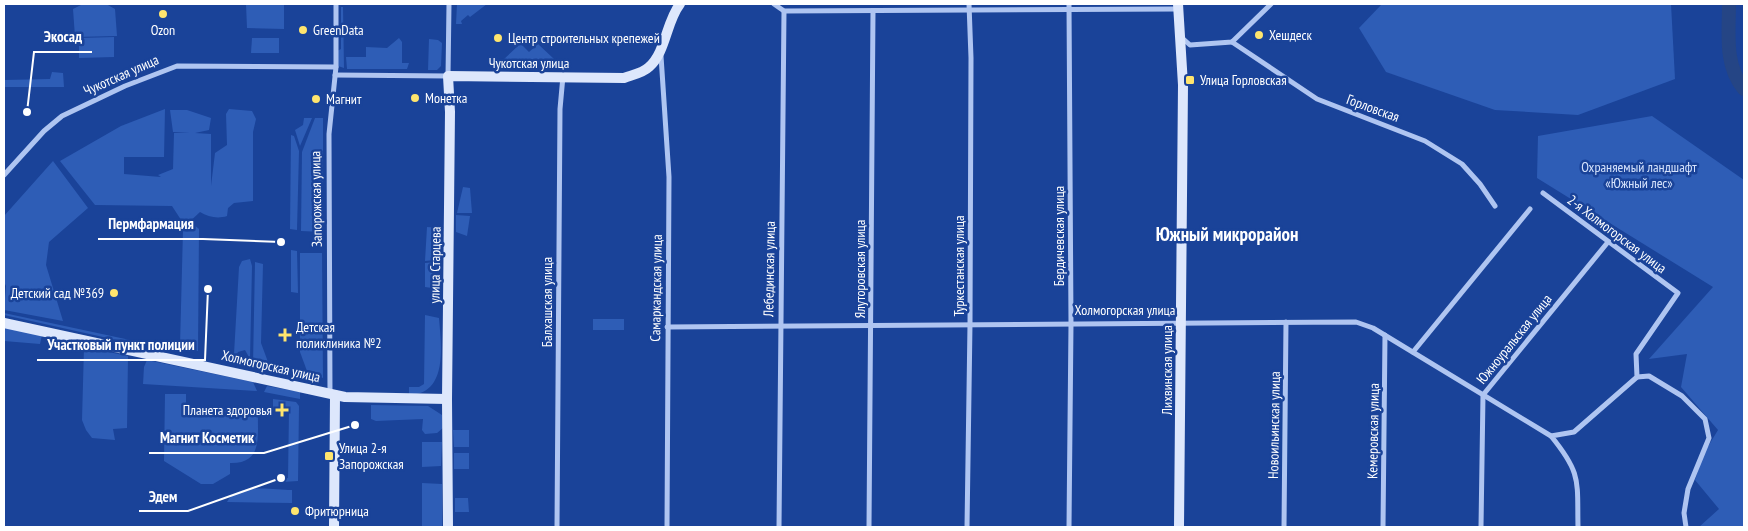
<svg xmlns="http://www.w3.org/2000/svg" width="1748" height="531" viewBox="0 0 1748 531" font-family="'PT Sans Narrow',sans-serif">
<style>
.green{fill:#2e5db6}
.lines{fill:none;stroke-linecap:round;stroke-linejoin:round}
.river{stroke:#254585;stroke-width:14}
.street{stroke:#afc5f1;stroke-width:5}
.secondary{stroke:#dde7fc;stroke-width:10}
.poi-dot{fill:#ffe56e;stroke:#1a4399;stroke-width:2}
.labels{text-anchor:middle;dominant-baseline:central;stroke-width:5;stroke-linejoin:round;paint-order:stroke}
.poi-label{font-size:14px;fill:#fff;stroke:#1a4399;text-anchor:start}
.street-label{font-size:14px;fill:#fff;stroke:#1a4399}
.park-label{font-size:14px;fill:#d6e3fc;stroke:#1a4399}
.district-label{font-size:19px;font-weight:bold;fill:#fff;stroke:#1a4399}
.leader{fill:none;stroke:#fff;stroke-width:2}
.callout-dot{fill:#fff;stroke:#1a4399;stroke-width:2}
.callout-label{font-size:15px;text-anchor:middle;font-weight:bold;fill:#fff;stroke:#1a4399;stroke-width:5;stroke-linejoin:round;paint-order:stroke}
</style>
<rect width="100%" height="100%" fill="#1a4399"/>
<!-- green -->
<g class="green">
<polygon points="83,4 106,4 115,9 117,36 75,37 73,9"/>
<polygon points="246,4 284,4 284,29 247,28"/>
<polygon points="457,4 487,4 470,17 468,15 461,21 462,24 456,24"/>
<polygon points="1382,4 1671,4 1675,79 1578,115 1495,110 1386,72 1359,28"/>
<polygon points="341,7 343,7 344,68 338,66 337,51 341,49"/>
<polygon points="114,37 114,57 79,58 79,38"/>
<polygon points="252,38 279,38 279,53 251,53"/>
<polygon points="399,38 402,42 402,63 409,63 407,69 347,69 346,57 366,57 366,47 387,48"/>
<polygon points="429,39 438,40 442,43 441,66 437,70 428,70"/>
<polygon points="538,44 554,59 563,62 502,61 519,45 522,45 529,52"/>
<polygon points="52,72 63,73 64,87 4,87 4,74 4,80 50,79"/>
<path d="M 165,109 L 164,157 L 124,157 L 124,174 L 161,177 L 158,175 L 173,169 L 174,133 L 190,133 L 173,132 L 170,110 L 187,110 L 211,118 L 209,130 L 195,133 L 211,134 L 211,186 L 215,153 L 227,145 L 226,114 L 229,109 L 252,111 L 256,119 L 253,132 L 253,201 L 234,203 L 228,208 L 227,216 C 218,219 208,217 200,212 L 185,226 L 172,206 L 95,205 L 60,161 L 121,126 Z"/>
<polygon points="1652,116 1744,180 1744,527 1699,527 1719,509 1695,480 1704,453 1718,430 1681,387 1687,354 1649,359 1713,287 1537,178 1538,136"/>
<polygon points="304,118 312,118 300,146 295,130 303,125"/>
<polygon points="315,118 323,118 323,232 301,231 302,152"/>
<polygon points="291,135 294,136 299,151 297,230 290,229"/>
<polygon points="53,161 88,208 49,242 46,265 63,321 4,310 6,286 4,282 4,216"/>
<polygon points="463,187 470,188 472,213 457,213"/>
<polygon points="456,215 470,216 467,236 456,232"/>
<polygon points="193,224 199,229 198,351 180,346 183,230"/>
<polygon points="427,227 440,228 436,247 433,247 435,260 425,261"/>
<polygon points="291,250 297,251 298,293 291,292"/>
<polygon points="300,253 322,253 323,378 307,371 300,352"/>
<polygon points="250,259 252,266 250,359 245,350 238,352 236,356 234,354 239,267 242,261"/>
<polygon points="255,262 263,264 261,343 268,362 276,370 253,364"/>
<polygon points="438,262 439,289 425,287 425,263"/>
<polygon points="4,313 130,340 130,343 4,315"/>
<path d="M 425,315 L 439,318 C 441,344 449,394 409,395 L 409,387 L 419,387 L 424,384 Z"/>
<rect x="593" y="319" width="31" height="11"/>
<polygon points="4,328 42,335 40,344 4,341"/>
<polygon points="84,347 128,356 127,428 113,429 115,440 92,438 86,430 82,420"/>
<polygon points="147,360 253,382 257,391 143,384 144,367"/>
<polygon points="267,386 300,392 300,399 264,392"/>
<path d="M 165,394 L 186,394 L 186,409 L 258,411 C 257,435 264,464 230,463 L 230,474 L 213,484 L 201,484 L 164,461 Z"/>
<polygon points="273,399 296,402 299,406 298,481 283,482 283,479 288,478 289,410 273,410"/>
<polygon points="371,405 428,406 442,415 443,428 437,433 425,434 422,430 423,419 376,421 371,419"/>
<polygon points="453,430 469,430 469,447 454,447"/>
<polygon points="422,442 442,442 441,466 422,467"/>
<rect x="454" y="453" width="15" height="16"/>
<polygon points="422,483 442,484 442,527 422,527"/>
<path d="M 292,490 L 292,503 L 227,502 C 237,482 273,490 292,490 Z"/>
<polygon points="455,498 468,498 469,512 455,512"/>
</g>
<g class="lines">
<!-- river -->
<path class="river" d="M 1729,4 C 1729,33 1724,65 1744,89"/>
<!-- street -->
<g class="street">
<polyline points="774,4 784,11 1178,9"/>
<polyline points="1181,37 1190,45 1232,42 1271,4"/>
<polyline points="1232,42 1317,99 1425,141 1462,164 1480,184 1495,206"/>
<polyline points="661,56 669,177 667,527"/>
<polyline points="335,75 448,76 449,4"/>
<polyline points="4,175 44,131 62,116 125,86 177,66 336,67"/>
<path d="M 1543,193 L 1678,293 L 1636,354 L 1637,377 L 1574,432 L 1551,436 C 1582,474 1577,481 1578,527"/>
<polyline points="667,327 1356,322 1373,328 1551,436"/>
<polyline points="1413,352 1530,209"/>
<polyline points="1637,377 1649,376 1682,396 1705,419 1709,438 1688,489 1684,513 1686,527"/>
<polyline points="330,394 329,134 336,67 336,4"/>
<polyline points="557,527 560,109 563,76"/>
<polyline points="779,527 784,11"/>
<polyline points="869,527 873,11"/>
<polyline points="967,527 970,324 971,58 969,4"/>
<polyline points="1069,527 1071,324 1069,4"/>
<polyline points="1284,527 1286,322"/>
<polyline points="1383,527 1385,335"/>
<polyline points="1481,527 1483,395 1608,242"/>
</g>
<!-- secondary -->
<g class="secondary">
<polyline points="1178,4 1183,85 1179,527"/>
<polyline points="4,323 345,397 447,399"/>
<polyline points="334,527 335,395"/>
<path d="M 448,527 L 447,399 L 450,112 L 448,76 L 624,78 C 632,75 643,73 649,67 C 666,52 666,22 680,4"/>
</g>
</g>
<!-- markers -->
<g class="poi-dot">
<circle cx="163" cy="14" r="5"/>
<circle cx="303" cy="30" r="5"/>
<circle cx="1259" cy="35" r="5"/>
<circle cx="498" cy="38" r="5"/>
<rect x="1185" y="75" width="10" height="10" rx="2.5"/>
<circle cx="415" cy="98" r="5"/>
<circle cx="316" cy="99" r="5"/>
<circle cx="114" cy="293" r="5"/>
<path d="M282.5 327.5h5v5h5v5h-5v5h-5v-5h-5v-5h5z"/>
<path d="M279.5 402.5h5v5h5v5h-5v5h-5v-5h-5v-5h5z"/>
<rect x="324" y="451" width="10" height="10" rx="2.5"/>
<circle cx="295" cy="511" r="5"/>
</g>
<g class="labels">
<!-- poi labels -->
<g class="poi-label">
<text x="163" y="30" text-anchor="middle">Ozon</text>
<text x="313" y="30">GreenData</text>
<text x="1269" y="35">Хешдеск</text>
<text x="508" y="38">Центр строительных крепежей</text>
<text x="1200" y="80">Улица Горловская</text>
<text x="425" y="98">Монетка</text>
<text x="326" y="99">Магнит</text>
<text x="104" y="293" text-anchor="end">Детский сад №369</text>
<text x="296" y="327">Детская<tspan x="296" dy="16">поликлиника №2</tspan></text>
<text x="272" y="410" text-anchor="end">Планета здоровья</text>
<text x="339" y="448">Улица 2-я<tspan x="339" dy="16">Запорожская</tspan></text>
<text x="305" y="511">Фритюрница</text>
</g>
<!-- street labels -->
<g class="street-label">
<text x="529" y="63">Чукотская улица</text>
<text transform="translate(121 75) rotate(-24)">Чукотская улица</text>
<text transform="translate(1373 108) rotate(20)">Горловская</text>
<text transform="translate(316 199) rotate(-91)">Запорожская улица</text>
<text transform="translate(1617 234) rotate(37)">2-я Холмогорская улица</text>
<text transform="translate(1059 236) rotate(-90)">Бердичевская улица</text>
<text transform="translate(435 265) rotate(-89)">улица Старцева</text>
<text transform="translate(959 266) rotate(-90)">Туркестанская улица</text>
<text transform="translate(769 269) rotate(-89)">Лебединская улица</text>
<text transform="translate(860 269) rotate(-90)">Ялуторовская улица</text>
<text transform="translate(656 288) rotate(-89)">Самаркандская улица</text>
<text transform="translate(547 302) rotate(-90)">Балхашская улица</text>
<text x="1125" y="310">Холмогорская улица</text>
<text transform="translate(1514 339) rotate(-51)">Южноуральская улица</text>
<text transform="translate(271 366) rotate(13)">Холмогорская улица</text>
<text transform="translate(1167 370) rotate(-90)">Лихвинская улица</text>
<text transform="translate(1274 425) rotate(-89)">Новоильинская улица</text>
<text transform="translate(1373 431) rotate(-89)">Кемеровская улица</text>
</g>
<!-- park labels -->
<g class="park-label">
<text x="1639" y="167">Охраняемый ландшафт<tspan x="1639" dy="16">«Южный лес»</tspan></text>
</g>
<!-- district labels -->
<g class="district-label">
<text x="1227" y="234">Южный микрорайон</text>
</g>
</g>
<!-- callouts -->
<path class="leader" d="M27 112L34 52H92M281 242L203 239H98M208 289L205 360H37M355 425L264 453H149M281 478L188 511H139"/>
<g class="callout-dot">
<circle cx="27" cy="112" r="5"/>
<circle cx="281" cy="242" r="5"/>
<circle cx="208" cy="289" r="5"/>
<circle cx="355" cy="425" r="5"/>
<circle cx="281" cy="478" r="5"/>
</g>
<g class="callout-label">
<text x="63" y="42">Экосад</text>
<text x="151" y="229">Пермфармация</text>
<text x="121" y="350">Участковый пункт полиции</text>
<text x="207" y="443">Магнит Косметик</text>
<text x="163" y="502">Эдем</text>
</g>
<!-- border -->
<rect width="1748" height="531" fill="none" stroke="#ffffff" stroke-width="10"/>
</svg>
